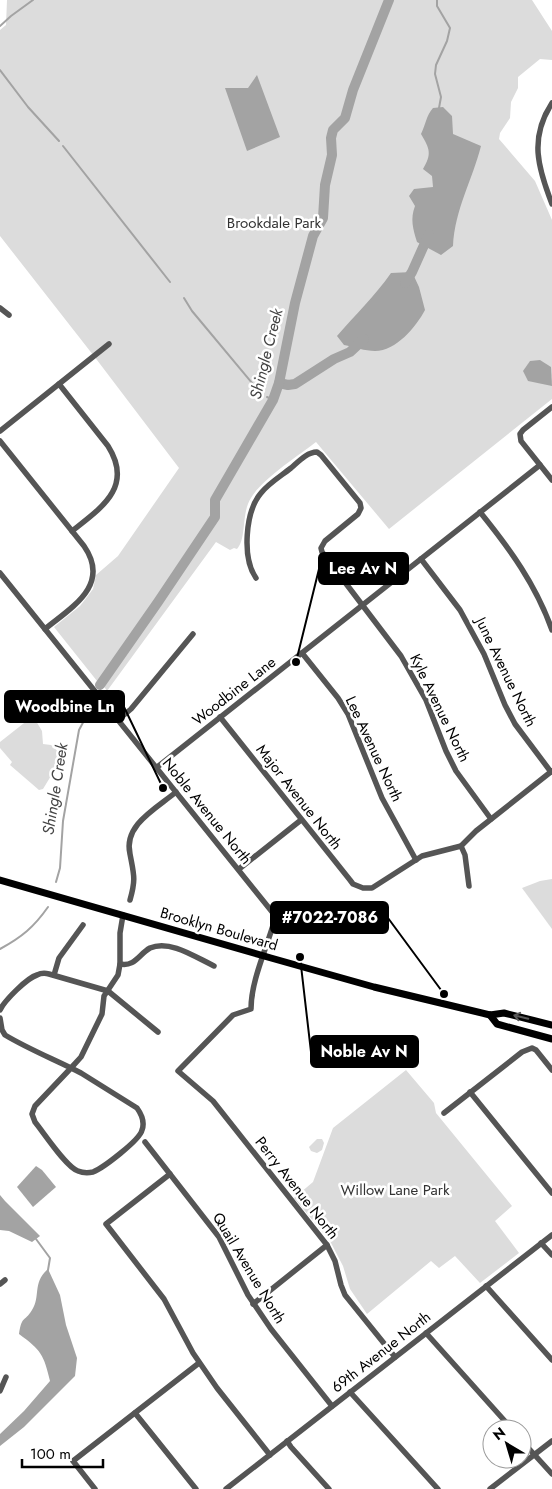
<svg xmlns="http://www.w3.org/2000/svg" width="552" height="1489" viewBox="0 0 552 1489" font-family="Jost,sans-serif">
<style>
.green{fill:#dcdcdc}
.water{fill:#a3a3a3}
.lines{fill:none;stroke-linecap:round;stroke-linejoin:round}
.stream{stroke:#a3a3a3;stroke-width:2}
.river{stroke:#a3a3a3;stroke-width:10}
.minor{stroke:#555;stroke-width:5.5}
.major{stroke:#000;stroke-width:7}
.oneway{stroke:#595959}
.labels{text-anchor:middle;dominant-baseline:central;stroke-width:5;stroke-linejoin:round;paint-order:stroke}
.park-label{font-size:15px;fill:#333;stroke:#fff}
.street-label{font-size:15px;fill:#000;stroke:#fff}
.water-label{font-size:16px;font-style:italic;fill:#444;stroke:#fff}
.leader{fill:none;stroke:#000;stroke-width:2}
.callout-dot{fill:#000;stroke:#fff;stroke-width:2}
.callout{fill:#000;stroke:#000;stroke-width:2}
.callout-label{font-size:16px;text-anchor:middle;font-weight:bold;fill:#fff}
</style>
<rect width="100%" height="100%" fill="#fff"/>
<!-- green -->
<g class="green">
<path d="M 7,0 L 532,0 L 552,31 L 552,60 L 540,59 L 518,77 L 518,88 L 511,102 L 510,118 L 500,133 L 499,139 L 535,181 L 552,220 L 552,399 L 389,529 L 316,442 C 298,456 262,479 251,498 C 241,513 247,538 237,549 L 234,548 L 230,550 L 216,542 L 107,691 L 103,685 L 101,686 L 54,627 L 80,606 L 87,597 L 93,589 L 96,575 L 118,556 L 179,468 L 97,360 L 0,236 L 0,30 L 6,25 Z"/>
<polygon points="33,716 42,731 43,744 51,745 63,756 43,789 39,790 10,765 12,762 0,748 0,742"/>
<polygon points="552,879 552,929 522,888 540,881"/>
<polygon points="406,1070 434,1103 436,1113 512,1206 495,1221 519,1253 480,1283 455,1256 439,1268 431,1261 367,1314 350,1289 343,1266 330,1241 294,1198 313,1182 333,1128"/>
<polygon points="317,1139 322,1139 324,1143 322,1150 317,1153 311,1151 309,1147"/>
</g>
<!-- water -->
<g class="water">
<polygon points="257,75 280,137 247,151 225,88 248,88"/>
<path d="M 443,107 L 452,116 L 453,134 L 481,146 C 472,181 455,209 453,246 L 441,255 L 417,242 C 413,229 410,219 415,206 L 409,196 L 414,189 L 433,187 L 432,176 L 423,169 C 432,154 430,149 421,134 C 426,124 426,116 433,108 Z"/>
<path d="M 412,272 L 419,287 L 425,310 C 416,327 396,351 375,351 C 365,351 354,347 344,345 L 337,336 C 355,315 375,296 391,273 Z"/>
<polygon points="540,360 551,367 552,386 528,381 523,371 530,361"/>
<polygon points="36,1166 42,1170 56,1187 33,1207 17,1187"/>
<polygon points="0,1195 5,1201 40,1236 32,1242 9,1231 0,1230"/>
<path d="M 48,1269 L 60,1295 L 66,1325 L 77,1358 L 75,1376 L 24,1427 L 0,1446 L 0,1434 L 24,1411 L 50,1381 C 44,1355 41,1350 19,1334 C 22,1315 24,1323 32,1310 C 41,1296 32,1283 48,1269 Z"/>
</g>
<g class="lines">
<!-- stream -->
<g class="stream">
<polyline points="437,0 437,6 450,28 447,41 436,65 435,74 441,97 439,108"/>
<polyline points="0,26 11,16 33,0"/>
<polyline points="0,70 28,107 59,141"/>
<polyline points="63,146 170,282"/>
<polyline points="184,298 192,311 257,389"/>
<polyline points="267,397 273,400"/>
<polyline points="56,882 60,868 63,821 79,730 93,704"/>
<path d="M 0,949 C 22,937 34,927 48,907"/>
<polyline points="36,1239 50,1258 48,1270"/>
</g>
<!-- river -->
<g class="river">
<polyline points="405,283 412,272 429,234"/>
<polyline points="279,383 288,385 295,384 334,359 350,352 364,339"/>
<polyline points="100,685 158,602 215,517 215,500 273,400 279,383 295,303 313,236 323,218 325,185 332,155 331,138 333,130 345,118 353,90 389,0"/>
</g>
<!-- minor -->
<g class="minor">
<path d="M 552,103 C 529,138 538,168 552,204"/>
<polyline points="0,308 9,315"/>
<path d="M 59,384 L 108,446 C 134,487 101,508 72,531"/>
<polyline points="552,407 523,430 520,434 521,441 552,480"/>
<polyline points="0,431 109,344"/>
<path d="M 0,441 L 84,546 C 111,585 72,607 45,629"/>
<path d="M 480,512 C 510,549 536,585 552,630"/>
<polyline points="421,559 460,610 484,654 505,705 515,724 551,772"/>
<path d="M 0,573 L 273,913 L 274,922 C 266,950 251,981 251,1009 L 233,1015 L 178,1071 L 213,1101 L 327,1245 L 335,1261 L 341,1285 L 345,1295 L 395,1357"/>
<path d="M 256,578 C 242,558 245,512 261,493 C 269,483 281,476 291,468 C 298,462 307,452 317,452 L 321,455 L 360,503 L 361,508 L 358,514 L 325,541 L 321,548 L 322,552 L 401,656 L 426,700 L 446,751 L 456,771 L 491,819"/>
<polyline points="302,653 338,698 348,714 382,798 416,860"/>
<polyline points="220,717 350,880 353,884 363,888 372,888 422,856 461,846 476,831 552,771"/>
<polyline points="118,720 131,709 193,634"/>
<polyline points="156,768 540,465"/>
<polyline points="461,846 465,855 469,886"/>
<polyline points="239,869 301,820"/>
<path d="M 130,900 C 136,879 134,875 130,854 C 123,825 157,808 176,792"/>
<path d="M 120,964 C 135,967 139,954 150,948 C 170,939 197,958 214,966"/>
<polyline points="54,975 59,958 83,925"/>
<path d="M 0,1010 C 5,1000 27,978 37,975 C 41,973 45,973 49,974 L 108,991 L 158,1032"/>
<path d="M 0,1018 L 2,1030 L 5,1035 C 30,1050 56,1060 81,1073 L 137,1108 C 142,1115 145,1122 142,1130 C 140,1140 103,1168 93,1172 C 88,1173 83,1173 78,1171 C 66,1167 44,1133 35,1122 L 32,1114 L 35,1106 L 71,1068 L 81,1057 L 102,1014 L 104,996 L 118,975 L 120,964 L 120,933 L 123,915"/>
<polyline points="470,1092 552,1193"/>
<polyline points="444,1113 522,1052 532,1048 536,1050 552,1070"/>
<polyline points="145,1142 219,1237 248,1295 271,1329 332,1406"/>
<polyline points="170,1174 106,1224 164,1299 193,1353 217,1388 270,1455"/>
<polyline points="541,1243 552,1255"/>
<polyline points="0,1284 5,1280"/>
<polyline points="486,1286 552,1360"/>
<polyline points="253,1304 327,1245"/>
<polyline points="426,1333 512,1429"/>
<polyline points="0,1391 6,1377"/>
<polyline points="350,1392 438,1489"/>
<polyline points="135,1413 196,1489"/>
<polyline points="287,1441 291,1447 329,1489"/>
<polyline points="522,1441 552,1474"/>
<polyline points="95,1489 73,1461 199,1363"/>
<polyline points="226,1489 552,1235"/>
<polyline points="490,1489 552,1441"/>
</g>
<!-- major -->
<g class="major">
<polyline points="0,880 271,958 374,987 490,1015 504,1013 552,1025"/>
<polyline points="490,1015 497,1024 552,1039"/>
</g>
</g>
<!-- one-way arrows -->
<defs><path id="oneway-shaft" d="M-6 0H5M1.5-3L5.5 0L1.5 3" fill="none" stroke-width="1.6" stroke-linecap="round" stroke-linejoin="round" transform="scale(1.25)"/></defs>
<use class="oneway" href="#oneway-shaft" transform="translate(521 1017) rotate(-166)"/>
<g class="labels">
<!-- park labels -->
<g class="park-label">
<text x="274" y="223">Brookdale Park</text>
<text x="395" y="1190">Willow Lane Park</text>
</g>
<!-- street labels -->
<g class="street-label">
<text transform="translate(506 672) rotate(64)">June Avenue North</text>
<text transform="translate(234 691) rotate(-38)">Woodbine Lane</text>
<text transform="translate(440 708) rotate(64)">Kyle Avenue North</text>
<text transform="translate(374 749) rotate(65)">Lee Avenue North</text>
<text transform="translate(299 797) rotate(52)">Major Avenue North</text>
<text transform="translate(207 811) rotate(51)">Noble Avenue North</text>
<text transform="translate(219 929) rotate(16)">Brooklyn Boulevard</text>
<text transform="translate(297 1188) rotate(52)">Perry Avenue North</text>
<text transform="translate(249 1268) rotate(59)">Quail Avenue North</text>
<text transform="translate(381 1352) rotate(-38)">69th Avenue North</text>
</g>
<!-- water labels -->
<g class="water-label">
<text transform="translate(266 354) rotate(-76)">Shingle Creek</text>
<text transform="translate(55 789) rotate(-81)">Shingle Creek</text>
</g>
</g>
<!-- callouts -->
<path class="leader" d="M296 662L319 569M163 788L124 707M444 994L388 918M300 957L311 1052"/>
<g class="callout-dot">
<circle cx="296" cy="662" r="5"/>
<circle cx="163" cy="788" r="5"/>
<circle cx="444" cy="994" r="5"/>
<circle cx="300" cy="957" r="5"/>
</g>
<g class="callout">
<rect x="319" y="553" width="89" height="31" rx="5"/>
<rect x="5" y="691" width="119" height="31" rx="5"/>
<rect x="271" y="902" width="117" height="31" rx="5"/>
<rect x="311" y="1036" width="107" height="31" rx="5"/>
</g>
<g class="callout-label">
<text x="363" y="574">Lee Av N</text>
<text x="65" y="712">Woodbine Ln</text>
<text x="330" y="923">#7022-7086</text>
<text x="364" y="1057">Noble Av N</text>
</g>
<!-- north arrow -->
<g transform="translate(507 1444) rotate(322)"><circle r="24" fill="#ffffff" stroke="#999999"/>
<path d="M0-4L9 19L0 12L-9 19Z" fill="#000000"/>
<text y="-8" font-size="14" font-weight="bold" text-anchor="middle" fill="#000000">N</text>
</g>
<!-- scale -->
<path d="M22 1459v8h81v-8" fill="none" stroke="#000000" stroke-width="2.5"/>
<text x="30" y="1459" font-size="15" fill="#000000" stroke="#ffffff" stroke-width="4" paint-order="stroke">100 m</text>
</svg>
